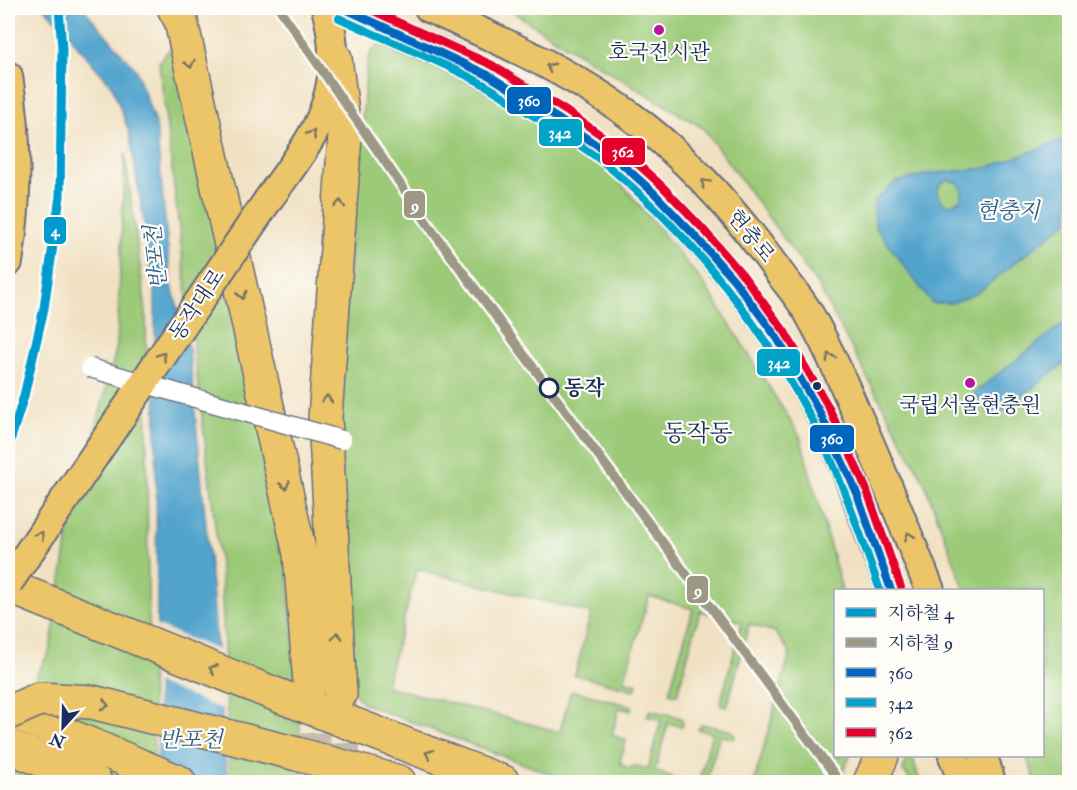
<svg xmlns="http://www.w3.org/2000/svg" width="1077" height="790" viewBox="0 0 1077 790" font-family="'IM FELL Double Pica','Noto Serif KR',serif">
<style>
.green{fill:#9cca78;stroke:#5c7c6b;stroke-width:1.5}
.water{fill:#52a4cd;stroke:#366a96;stroke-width:1.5;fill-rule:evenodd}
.pier{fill:#f1e1c3}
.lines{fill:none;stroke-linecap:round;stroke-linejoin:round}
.primary-tunnel{stroke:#c6bdaf;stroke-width:28;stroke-dasharray:28 14;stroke-linecap:butt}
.highway-tunnel{stroke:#c6bdaf;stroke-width:33;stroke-dasharray:33 16;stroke-linecap:butt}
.primary-casing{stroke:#666d81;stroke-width:32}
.highway-casing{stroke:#666d81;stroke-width:36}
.primary{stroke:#edc569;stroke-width:28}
.highway{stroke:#edc569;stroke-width:33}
.street-bridge-casing{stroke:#666d81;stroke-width:21;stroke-linecap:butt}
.primary-bridge-casing{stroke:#666d81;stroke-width:32;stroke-linecap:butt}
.highway-bridge-casing{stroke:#666d81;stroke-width:36;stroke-linecap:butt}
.street-bridge{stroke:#fff;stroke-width:18}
.primary-bridge{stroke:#edc569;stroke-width:28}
.highway-bridge{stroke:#edc569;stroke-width:33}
.bus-1-casing{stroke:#fdfcf7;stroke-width:12}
.bus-2-casing{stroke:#fdfcf7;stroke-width:12}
.bus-3-casing{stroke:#fdfcf7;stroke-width:12}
.bus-1{stroke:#0065bd;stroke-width:8}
.bus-2{stroke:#01a3c8;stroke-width:8}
.bus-3{stroke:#e4002b;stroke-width:8}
.metro-1-casing{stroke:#fdfcf7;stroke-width:14}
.metro-2-casing{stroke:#fdfcf7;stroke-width:14}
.metro-1{stroke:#009bce;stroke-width:9}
.metro-2{stroke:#9d9885;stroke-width:9}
.oneway{stroke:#797263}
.poi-dot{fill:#b5179e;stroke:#fdfcf7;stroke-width:2}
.bus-dot{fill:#1b2f5e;stroke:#fdfcf7;stroke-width:2}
.stop-dot{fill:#fdfcf7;stroke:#1b2f5e;stroke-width:3}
.labels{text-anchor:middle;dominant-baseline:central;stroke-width:4.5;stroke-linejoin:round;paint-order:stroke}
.poi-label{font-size:21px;fill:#1b2f5e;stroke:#fdfcf7}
.street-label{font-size:21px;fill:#1b2f5e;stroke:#fdfcf7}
.stop-label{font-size:21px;font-weight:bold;fill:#1b2f5e;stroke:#fdfcf7;text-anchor:start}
.water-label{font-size:22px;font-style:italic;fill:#315e8a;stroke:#fdfcf7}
.quarter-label{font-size:24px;fill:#1b2f5e;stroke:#fdfcf7}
.line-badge{stroke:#fdfcf7;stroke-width:2}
.badge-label{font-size:16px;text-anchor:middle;font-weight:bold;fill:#fff}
</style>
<rect width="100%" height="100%" fill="#fdfcf7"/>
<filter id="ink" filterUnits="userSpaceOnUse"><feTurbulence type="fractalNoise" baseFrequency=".0167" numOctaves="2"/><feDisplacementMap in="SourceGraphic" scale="12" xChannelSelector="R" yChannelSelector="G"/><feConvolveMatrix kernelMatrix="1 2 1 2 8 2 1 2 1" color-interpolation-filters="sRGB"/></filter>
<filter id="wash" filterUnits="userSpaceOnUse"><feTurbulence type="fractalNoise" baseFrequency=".008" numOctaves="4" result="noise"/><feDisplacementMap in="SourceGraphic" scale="24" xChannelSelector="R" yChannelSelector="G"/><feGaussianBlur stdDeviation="1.35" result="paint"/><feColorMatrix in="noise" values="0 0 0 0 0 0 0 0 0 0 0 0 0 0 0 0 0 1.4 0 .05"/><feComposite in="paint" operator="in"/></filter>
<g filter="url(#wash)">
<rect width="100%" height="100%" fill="#f1e1c3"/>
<!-- green -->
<g class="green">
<polygon points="507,8 1069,8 1069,782 1036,782 1026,756 1042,756 1042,590 965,590 924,482 817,284 703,128 560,42"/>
<polygon points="178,39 286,548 304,782 230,782 221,574 159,62"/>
<polygon points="379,45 391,45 515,104 605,164 705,285 800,436 842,590 836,590 836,756 850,756 839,782 754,782 790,653 775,632 749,624 727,707 720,705 742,622 700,611 677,695 669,693 693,609 649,596 624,680 637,684 635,690 575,675 591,613 417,569 386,686 560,732 570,693 574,691 632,706 631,711 619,708 612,735 626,740 620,762 627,768 635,766 648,769 661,720 647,716 650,710 681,718 683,722 682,726 668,723 655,771 670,776 676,782 572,782 364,704 355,694 337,408 367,64 371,52"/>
<polygon points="125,154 146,312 148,594 155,782 8,782 8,729 50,650 68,538 117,346"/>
<polygon points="702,724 732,731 735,736 734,739 720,735 706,782 699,782 712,733 698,729"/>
<polygon points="913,758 920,782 912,782 903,770 906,760"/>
</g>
<!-- water -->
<g class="water">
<polygon points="45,8 83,8 136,70 156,126 171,282 189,350 213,598 227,782 158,782 155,291 129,132 112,86"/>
<path d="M 1069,138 L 1069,220 L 977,293 L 952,303 L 932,303 L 875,227 L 874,201 L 896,182 L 929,174 L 986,168 ZM 947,180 L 959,183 L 962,190 L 961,199 L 951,205 L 943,203 L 937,193 L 940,185 Z"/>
<polygon points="1069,319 1069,360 993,418 974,393"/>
</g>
<!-- pier -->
<polygon class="pier" points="153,624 220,651 224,710 154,682"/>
</g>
<g filter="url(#ink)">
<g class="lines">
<!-- primary-tunnel -->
<polyline class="primary-tunnel" points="343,8 382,26"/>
<!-- highway-tunnel -->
<g class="highway-tunnel">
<polyline points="310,684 316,769"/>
<polyline points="340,694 345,779"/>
</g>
<defs>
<g id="primary">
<path d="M 429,8 C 501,41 577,74 640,123 C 695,165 741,219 781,275 C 790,287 800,299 808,312 C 826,343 841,377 855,410 C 882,470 906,530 930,590"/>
<path d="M 382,26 C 417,43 455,57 489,76 C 520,93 551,114 581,134 C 592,142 604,149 614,157 C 697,228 767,314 818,410 C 849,467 867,530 891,590"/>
<path d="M 8,76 C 18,138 18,200 8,262"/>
<path d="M 268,200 C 284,177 305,151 317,126 C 336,88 337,47 326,8"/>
<polyline points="953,756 963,782"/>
<polyline points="983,756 991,782"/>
</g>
<g id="highway">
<polyline points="174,8 181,21 300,554 310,684"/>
<polyline points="335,58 345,135 325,418 340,694"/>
<polyline points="8,586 267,691 503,782"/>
<polyline points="8,710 179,782"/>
<polyline points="8,746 95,782"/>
<polyline points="297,754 399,782"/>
<polyline points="870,782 882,756"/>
</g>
</defs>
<!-- primary casing -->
<use href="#primary" class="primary-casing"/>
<!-- highway casing -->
<use href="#highway" class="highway-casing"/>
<!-- primary -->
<use href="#primary" class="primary"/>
<!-- highway -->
<use href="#highway" class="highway"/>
<defs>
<polyline id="street-bridge" points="90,368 342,440"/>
<polyline id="primary-bridge" points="8,583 268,200"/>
<polyline id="highway-bridge" points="8,713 39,699 92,702 297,754"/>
</defs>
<!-- street-bridge casing -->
<use href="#street-bridge" class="street-bridge-casing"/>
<!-- primary-bridge casing -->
<use href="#primary-bridge" class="primary-bridge-casing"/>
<!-- highway-bridge casing -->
<use href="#highway-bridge" class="highway-bridge-casing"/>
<!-- street-bridge -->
<use href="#street-bridge" class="street-bridge"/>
<!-- primary-bridge -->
<use href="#primary-bridge" class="primary-bridge"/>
<!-- highway-bridge -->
<use href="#highway-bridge" class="highway-bridge"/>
<defs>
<polyline id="bus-1" points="343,8 488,75 560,120 613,156 654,193 696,237 734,280 777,338 819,411 856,491 891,590"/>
<path id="bus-2" d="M 339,18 C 386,40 436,59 483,84 C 498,92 513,103 529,113 C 555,129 584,146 608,166 C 690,234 758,320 809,414 C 839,470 859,531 880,590"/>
<polyline id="bus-3" points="367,8 492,65 566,111 620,148 662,186 704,230 742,274 785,332 828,406 866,488 901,587"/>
</defs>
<!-- bus-1 casing -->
<use href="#bus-1" class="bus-1-casing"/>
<!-- bus-2 casing -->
<use href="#bus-2" class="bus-2-casing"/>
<!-- bus-3 casing -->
<use href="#bus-3" class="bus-3-casing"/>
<!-- bus-1 -->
<use href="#bus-1" class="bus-1"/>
<!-- bus-2 -->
<use href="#bus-2" class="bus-2"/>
<!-- bus-3 -->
<use href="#bus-3" class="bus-3"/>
<defs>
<polyline id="metro-1" points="8,448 24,396 44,308 60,196 62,49 59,8"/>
<polyline id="metro-2" points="279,8 434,233 840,782"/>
</defs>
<!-- metro-1 casing -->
<use href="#metro-1" class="metro-1-casing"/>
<!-- metro-2 casing -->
<use href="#metro-2" class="metro-2-casing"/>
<!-- metro-1 -->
<use href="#metro-1" class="metro-1"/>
<!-- metro-2 -->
<use href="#metro-2" class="metro-2"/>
</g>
<!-- one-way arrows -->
<defs><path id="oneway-chevron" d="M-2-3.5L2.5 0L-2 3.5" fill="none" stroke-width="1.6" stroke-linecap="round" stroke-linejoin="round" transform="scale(1.5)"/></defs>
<g class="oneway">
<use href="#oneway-chevron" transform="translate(190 64) rotate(77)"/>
<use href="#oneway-chevron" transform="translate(550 67) rotate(-152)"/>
<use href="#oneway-chevron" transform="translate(312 134) rotate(-57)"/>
<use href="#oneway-chevron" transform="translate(705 183) rotate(-133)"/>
<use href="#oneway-chevron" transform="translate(340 204) rotate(-86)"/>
<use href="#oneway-chevron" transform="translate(242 295) rotate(77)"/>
<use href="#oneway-chevron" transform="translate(162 356) rotate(-56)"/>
<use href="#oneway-chevron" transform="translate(830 357) rotate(-117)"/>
<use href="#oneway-chevron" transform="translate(327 399) rotate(-86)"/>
<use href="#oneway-chevron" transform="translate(285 485) rotate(77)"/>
<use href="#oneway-chevron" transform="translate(40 535) rotate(-56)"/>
<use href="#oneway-chevron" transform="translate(909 536) rotate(-111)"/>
<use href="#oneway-chevron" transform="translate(337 636) rotate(-93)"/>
<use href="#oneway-chevron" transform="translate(213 669) rotate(-158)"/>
<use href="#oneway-chevron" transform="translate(105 705) rotate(14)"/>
<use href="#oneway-chevron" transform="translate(429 754) rotate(-159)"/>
</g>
</g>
<!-- markers -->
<g class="poi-dot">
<circle cx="659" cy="30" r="6"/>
<circle cx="970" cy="383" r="6"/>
</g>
<circle class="bus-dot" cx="817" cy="386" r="5"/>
<circle class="stop-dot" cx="549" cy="388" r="9"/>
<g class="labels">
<!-- poi labels -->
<g class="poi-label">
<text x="659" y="52">호국전시관</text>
<text x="970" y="405">국립서울현충원</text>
</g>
<!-- street labels -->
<g class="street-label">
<text transform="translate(751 236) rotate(51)">현충로</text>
<text transform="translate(197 305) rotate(-56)">동작대로</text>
</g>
<!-- stop labels -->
<g class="stop-label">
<text x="564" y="388">동작</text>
</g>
<!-- water labels -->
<g class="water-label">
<text x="1008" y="211">현충지</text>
<text transform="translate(156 257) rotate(-96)">반포천</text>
<text x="191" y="740">반포천</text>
</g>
<!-- quarter labels -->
<g class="quarter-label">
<text x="698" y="433">동작동</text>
</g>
</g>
<g class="line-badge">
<rect x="506" y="86" width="46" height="29" rx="6" fill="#0065bd"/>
<rect x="538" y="118" width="45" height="29" rx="6" fill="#01a3c8"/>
<rect x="601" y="137" width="45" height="29" rx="6" fill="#e4002b"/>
<rect x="403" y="190" width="23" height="29" rx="6" fill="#9d9885"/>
<rect x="43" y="216" width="24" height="29" rx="6" fill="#009bce"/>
<rect x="756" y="348" width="45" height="29" rx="6" fill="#01a3c8"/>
<rect x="809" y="424" width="46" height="29" rx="6" fill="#0065bd"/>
<rect x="686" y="575" width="23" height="29" rx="6" fill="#9d9885"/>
</g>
<g class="badge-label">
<text x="529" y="106">360</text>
<text x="560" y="138">342</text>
<text x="623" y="157">362</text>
<text x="415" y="211">9</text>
<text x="55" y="236">4</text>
<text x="779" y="368">342</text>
<text x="832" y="444">360</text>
<text x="698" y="596">9</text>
</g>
<!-- margin -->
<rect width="1077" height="790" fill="none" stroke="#fdfcf7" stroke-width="30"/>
<!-- legend -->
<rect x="834" y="589" width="210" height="168" fill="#fdfcf7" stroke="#a3aaba" stroke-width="1.5"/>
<rect x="846" y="608" width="30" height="9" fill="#009bce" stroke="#a3aaba" stroke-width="1.5"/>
<text x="888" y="619" font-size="18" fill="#1b2f5e">지하철 4</text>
<rect x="846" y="638" width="30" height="9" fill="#9d9885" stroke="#a3aaba" stroke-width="1.5"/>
<text x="888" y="649" font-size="18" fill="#1b2f5e">지하철 9</text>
<rect x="846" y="668" width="30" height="9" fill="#0065bd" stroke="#a3aaba" stroke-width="1.5"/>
<text x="888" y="679" font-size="18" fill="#1b2f5e">360</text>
<rect x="846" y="698" width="30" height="9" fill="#01a3c8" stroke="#a3aaba" stroke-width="1.5"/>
<text x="888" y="709" font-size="18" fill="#1b2f5e">342</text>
<rect x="846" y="728" width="30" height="9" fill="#e4002b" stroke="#a3aaba" stroke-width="1.5"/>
<text x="888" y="739" font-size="18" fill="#1b2f5e">362</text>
<!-- north arrow -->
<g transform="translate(63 727) rotate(202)" stroke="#fdfcf7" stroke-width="4.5" paint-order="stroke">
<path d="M0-4.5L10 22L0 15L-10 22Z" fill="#1b2f5e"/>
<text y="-9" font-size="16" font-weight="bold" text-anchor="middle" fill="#1b2f5e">N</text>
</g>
</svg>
